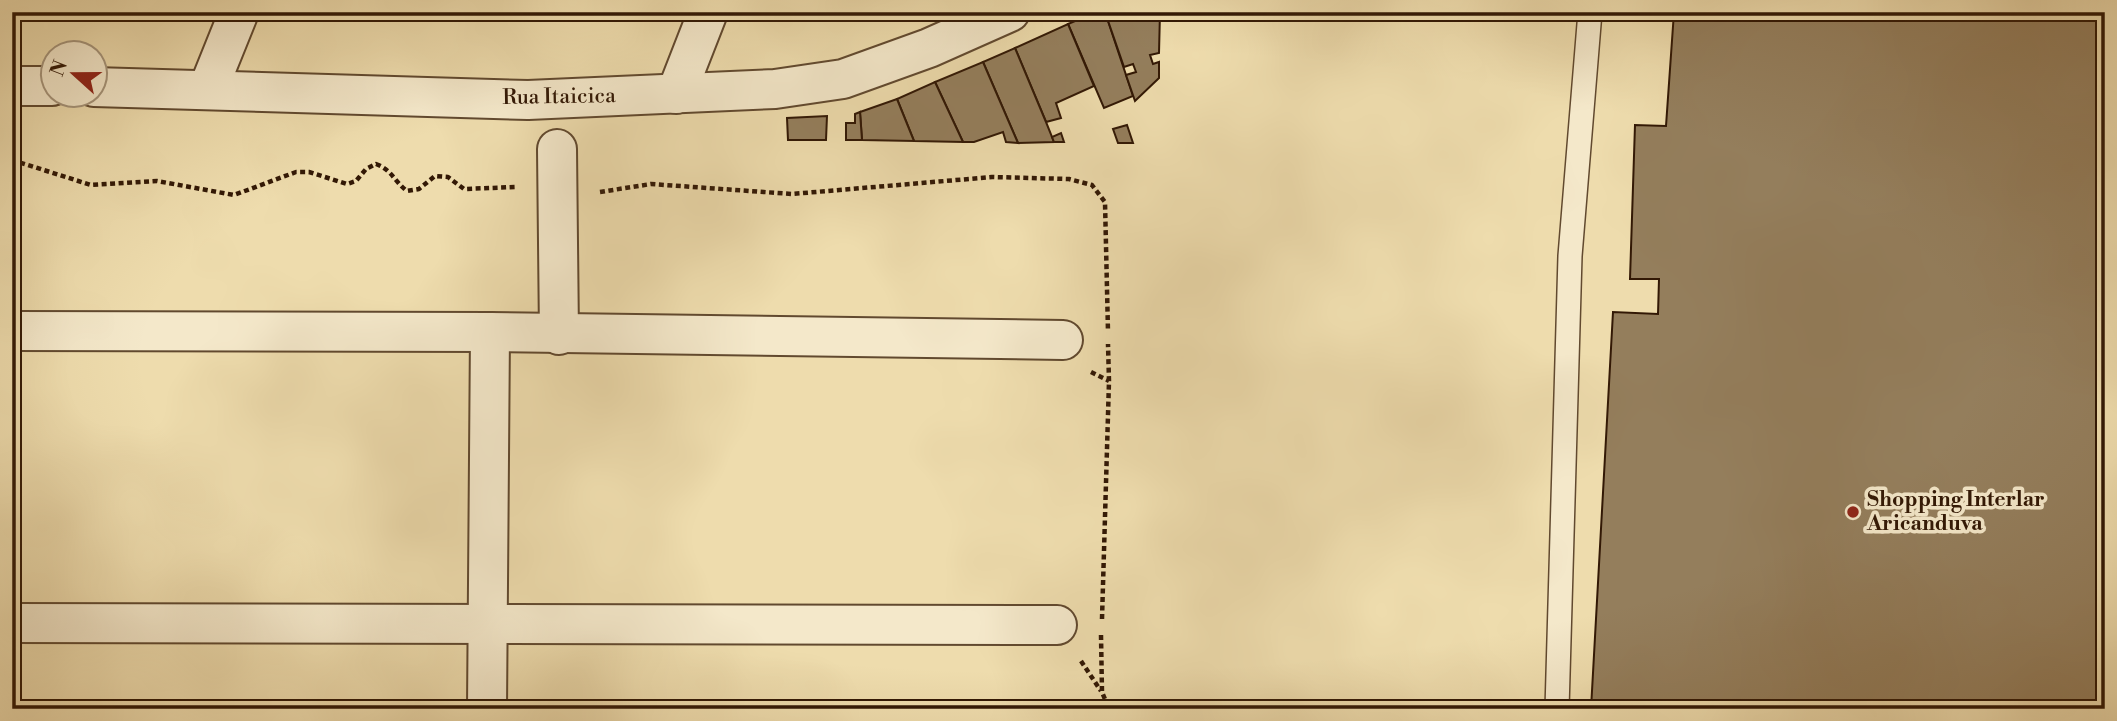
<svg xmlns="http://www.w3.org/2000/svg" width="2117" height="721" viewBox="0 0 2117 721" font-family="'Libre Bodoni',serif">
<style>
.building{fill:#947e5c;stroke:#321805;stroke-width:2}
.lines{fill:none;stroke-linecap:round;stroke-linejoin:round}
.lane-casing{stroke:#61492f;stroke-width:26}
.street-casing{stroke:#61492f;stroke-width:42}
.path{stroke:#321805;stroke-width:4.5;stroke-dasharray:5 3.5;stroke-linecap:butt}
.lane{stroke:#f4e8ca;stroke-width:23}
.street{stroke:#f4e8ca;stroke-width:38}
.poi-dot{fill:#8f2418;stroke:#f4e8ca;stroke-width:2.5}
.labels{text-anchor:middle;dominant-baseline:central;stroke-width:7;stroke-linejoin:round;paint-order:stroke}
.street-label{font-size:21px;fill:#321805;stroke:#f4e8ca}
.poi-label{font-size:21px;font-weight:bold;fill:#321805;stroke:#f4e8ca;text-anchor:start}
</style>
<rect width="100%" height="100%" fill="#eedcad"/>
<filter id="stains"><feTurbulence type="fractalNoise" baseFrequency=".00286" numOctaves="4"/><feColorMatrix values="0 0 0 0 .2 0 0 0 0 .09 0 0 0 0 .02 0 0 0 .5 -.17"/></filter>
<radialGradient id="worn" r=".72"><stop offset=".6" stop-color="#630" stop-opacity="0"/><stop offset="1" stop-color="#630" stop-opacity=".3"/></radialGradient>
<!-- building -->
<g class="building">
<polygon points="1096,12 1105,12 1133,96 1104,108 1068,24"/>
<polygon points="1105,12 1160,12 1159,53 1150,55 1153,64 1159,62 1159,78 1135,101 1126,75 1136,72 1133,64 1124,67"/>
<polygon points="1674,12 2105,12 2105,709 1591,709 1613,312 1658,314 1659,279 1630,279 1635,125 1666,126"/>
<polygon points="1068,24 1094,86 1056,103 1061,118 1046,122 1015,48"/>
<polygon points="1015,48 1046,122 1054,142 1018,143 983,62"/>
<polygon points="983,62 1018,143 1006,142 1003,132 974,142 963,142 935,82"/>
<polygon points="935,82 963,142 914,141 897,99"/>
<polygon points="897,99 914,141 862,140 860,112"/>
<polygon points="860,112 862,140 846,140 846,123 855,123 855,114"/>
<polygon points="827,116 826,140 788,140 787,118"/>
<polygon points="1127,125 1133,143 1118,143 1113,129"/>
<polygon points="1061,133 1064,142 1054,142 1052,137"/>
</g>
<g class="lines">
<defs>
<polyline id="lane" points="1557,709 1570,256 1590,12"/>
<g id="street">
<polyline points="12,86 52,86"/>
<polyline points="94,87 528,100 775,89 843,79 929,48 1010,12"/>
<polyline points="208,89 239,12"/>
<polyline points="676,94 708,12"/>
<polyline points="557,149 559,335"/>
<polyline points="12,331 490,332 1063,340"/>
<polyline points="12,623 1057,625"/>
<polyline points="487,709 490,332"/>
</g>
</defs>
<!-- lane casing -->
<use href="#lane" class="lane-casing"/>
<!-- street casing -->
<use href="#street" class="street-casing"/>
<!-- path -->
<g class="path">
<path d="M 12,160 L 91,185 L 157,181 L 234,195 L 296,172 L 309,172 L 347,184 L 356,181 L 366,169 L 376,164 C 392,170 394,181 407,191 L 419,189 L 435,176 L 448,177 L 464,189 L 515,187"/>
<polyline points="600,192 651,184 792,194 992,177 1069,179 1092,185 1105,202 1108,332"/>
<polyline points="1091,372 1109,381"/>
<polyline points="1102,619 1109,381 1108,344"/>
<polyline points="1101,635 1102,692 1109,709"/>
<polyline points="1081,661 1101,691"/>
</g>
<!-- lane -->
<use href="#lane" class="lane"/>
<!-- street -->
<use href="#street" class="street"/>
</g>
<!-- markers -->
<circle class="poi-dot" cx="1853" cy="512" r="7"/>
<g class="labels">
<!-- street labels -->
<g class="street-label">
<text transform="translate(559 97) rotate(-1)">Rua Itaicica</text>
</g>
<!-- poi labels -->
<g class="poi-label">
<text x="1867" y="500">Shopping Interlar<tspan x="1867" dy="24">Aricanduva</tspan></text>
</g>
</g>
<!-- margin -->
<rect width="2117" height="721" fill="none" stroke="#eedcad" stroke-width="42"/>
<rect x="14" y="14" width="2089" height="693" fill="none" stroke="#321805" stroke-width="3.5"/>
<rect x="21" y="21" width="2075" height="679" fill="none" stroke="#321805" stroke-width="2"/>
<!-- north arrow -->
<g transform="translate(74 74) rotate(291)"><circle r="33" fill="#f4e8ca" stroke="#a6957b" stroke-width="2"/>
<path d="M0-5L12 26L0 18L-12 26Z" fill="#8f2418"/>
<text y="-10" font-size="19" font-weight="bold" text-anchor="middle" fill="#321805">N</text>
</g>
<rect width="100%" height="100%" filter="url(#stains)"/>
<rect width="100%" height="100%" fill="url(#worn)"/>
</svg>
